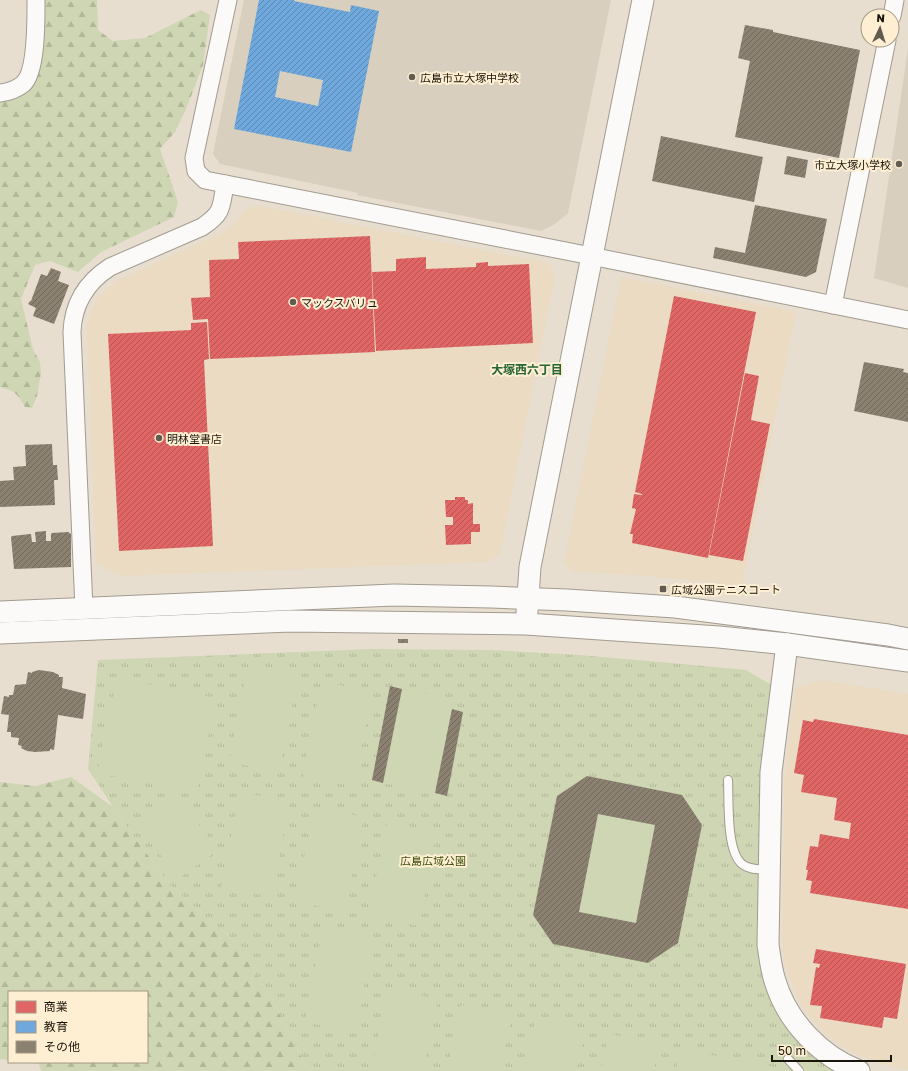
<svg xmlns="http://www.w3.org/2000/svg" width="908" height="1071" viewBox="0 0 908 1071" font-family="'Golos Text','Noto Sans JP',sans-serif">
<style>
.built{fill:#eadbc2}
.education{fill:#d9cfbe}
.forest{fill:url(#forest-firs)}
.park{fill:url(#park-tufts)}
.pitch{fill:#cfd6b3}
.shops{fill:url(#shops-hatch)}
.schools{fill:url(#schools-hatch);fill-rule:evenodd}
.building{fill:url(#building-hatch);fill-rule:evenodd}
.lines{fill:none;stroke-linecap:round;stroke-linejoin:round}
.service-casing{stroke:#a29b90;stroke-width:10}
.minor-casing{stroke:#a29b90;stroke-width:19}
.tertiary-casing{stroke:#a29b90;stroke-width:23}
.service{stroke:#fbfaf8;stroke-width:8}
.minor{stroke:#fbfaf8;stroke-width:17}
.tertiary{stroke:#fbfaf8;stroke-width:21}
.poi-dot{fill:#625b50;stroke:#feefd3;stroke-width:1.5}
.labels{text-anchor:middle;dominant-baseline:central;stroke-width:4;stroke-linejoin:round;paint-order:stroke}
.poi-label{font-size:11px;fill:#1a150b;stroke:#feefd3;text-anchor:start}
.park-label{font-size:11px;fill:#3b4d0c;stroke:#feefd3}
.neighbourhood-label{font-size:12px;font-weight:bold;fill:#276536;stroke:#feefd3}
</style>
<defs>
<pattern id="forest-firs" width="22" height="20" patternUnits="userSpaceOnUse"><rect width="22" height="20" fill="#cfd6b3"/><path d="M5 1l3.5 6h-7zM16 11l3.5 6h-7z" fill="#b1b799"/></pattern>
<pattern id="park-tufts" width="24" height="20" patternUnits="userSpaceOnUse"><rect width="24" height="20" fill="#cfd6b3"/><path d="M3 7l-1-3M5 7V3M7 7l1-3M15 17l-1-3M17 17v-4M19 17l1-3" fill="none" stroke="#b1b799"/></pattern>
<pattern id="shops-hatch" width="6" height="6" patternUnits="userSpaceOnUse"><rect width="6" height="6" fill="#e06666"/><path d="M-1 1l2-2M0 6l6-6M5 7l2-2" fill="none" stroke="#b55352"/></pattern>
<pattern id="schools-hatch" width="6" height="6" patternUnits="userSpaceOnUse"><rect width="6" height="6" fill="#6fa8dc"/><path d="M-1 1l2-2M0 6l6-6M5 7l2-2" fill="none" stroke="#5a88b1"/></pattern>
<pattern id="building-hatch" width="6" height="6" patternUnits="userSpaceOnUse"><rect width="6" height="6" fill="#8b8171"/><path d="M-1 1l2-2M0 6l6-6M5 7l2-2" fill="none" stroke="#71685b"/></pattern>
</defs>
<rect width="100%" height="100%" fill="#e7ded0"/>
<!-- built -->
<g class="built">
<polygon points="256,205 548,263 555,276 500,554 487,562 121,576 96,564 87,333 87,325 91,310 99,296 116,281 220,234 234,224 244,211"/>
<polygon points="621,277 796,312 742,585 657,577 572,571 564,562"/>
<polygon points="823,680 908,694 908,1070 881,1064 855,1054 843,1047 821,1030 802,1007 795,994 784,961 782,934 784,795 786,764 795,688"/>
</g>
<!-- education -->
<g class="education">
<polygon points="244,0 611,0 568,213 555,224 541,231 357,195 358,193 220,164 213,154"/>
<polygon points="908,49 908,288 874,278"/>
</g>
<!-- forest -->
<g class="forest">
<path d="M 45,0 L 97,0 L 98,30 L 113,41 L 145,38 L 201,10 L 210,15 L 203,65 L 186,109 L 175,132 L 160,149 L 178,202 L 174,217 L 101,252 L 78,272 L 50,261 L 35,265 L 21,299 L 33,349 L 40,362 L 41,373 L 37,396 L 32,408 L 25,407 C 16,392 16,392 0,387 L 0,102 L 3,102 L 23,90 L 41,59 Z"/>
<polygon points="71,777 113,807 170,885 234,941 271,997 307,1068 312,1071 41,1071 39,1064 23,1062 147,1062 147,992 9,992 9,1060 0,1059 0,782 35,786"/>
</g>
<!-- park -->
<polygon class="park" points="371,649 490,650 579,655 671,663 746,670 772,685 762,967 838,1071 312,1071 307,1068 271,997 234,941 170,885 113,807 88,769 98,660"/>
<!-- pitch -->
<g class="pitch">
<polygon points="248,666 298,677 279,772 229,762"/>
<polygon points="117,678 216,698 197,793 97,773"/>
<polygon points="321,681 372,692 354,786 303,777"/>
<polygon points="402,689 453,699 435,793 383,783"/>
<polygon points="587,776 702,825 678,943 648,963 533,915 557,796"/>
<polygon points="240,792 290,802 271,897 221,887"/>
<polygon points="176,794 218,850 178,879 137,823"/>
<polygon points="314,807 364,817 345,911 295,902"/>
<polygon points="387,822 437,832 419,926 368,916"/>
<polygon points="323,927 374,937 355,1032 305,1022"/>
<polygon points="388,989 438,999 424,1071 371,1071"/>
<polygon points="461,1005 512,1015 500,1071 448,1071"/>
<polygon points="535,1019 585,1029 577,1071 525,1071"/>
<polygon points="609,1034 659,1044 654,1071 601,1071"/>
<polygon points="680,1049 780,1068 779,1071 676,1071"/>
</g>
<!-- shops -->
<g class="shops">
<polygon points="370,236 375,352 210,359 208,319 193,320 191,298 210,297 209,260 239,259 238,242"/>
<polygon points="426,257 426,269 476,267 476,263 488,262 488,266 529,264 533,343 376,351 372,272 396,271 396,259"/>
<polygon points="674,296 756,312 708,558 632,543 633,534 630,534 636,509 632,508 634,494 642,495 642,494 635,492"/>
<polygon points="207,322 209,359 204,360 213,546 119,551 108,334 191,330 191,323"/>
<polygon points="745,373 759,376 751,420 770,424 743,561 709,555"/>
<polygon points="455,497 465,497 465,500 468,500 468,504 473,503 473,524 480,524 480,532 471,532 471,544 446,545 445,525 453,525 453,517 446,517 445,500 455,500"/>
<polygon points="814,719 908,735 908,909 810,893 812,881 806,880 808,870 806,870 810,846 818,847 820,834 849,839 851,823 834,820 837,798 801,792 804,775 794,773 803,720 813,722"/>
<polygon points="816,949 906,964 897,1019 884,1017 882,1028 820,1018 822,1006 810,1005 816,967 819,968 820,964 813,963"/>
</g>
<!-- schools -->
<path class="schools" d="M 259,0 L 294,0 L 294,1 L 350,12 L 351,5 L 379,11 L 351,152 L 234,129 ZM 280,71 L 323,80 L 318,106 L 275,97 Z"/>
<!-- building -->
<g class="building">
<polygon points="745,25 773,30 773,32 860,50 839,158 735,137 750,61 738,58"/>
<polygon points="661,136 763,157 754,202 652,181"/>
<polygon points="787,156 808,160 805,178 784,174"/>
<polygon points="755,205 827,219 816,272 806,277 713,258 715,247 745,253"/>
<polygon points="51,268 61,272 58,281 69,285 54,324 33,316 36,308 28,304 30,301 31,301 41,274 47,276"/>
<polygon points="864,362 904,369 903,372 908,373 908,422 854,411"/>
<polygon points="52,444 53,465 57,465 58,480 54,480 55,505 0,507 0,481 14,480 13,467 26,466 25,445"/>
<polygon points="46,531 46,541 51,541 51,534 52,533 68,532 71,534 71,567 14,569 11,537 12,536 30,534 31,534 32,542 36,542 35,532"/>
<polygon points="659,585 668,586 668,590 658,589"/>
<rect x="398" y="639" width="10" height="4"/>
<polygon points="39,670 53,672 59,675 59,677 63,677 62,688 86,694 83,719 58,715 54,750 50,749 50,751 35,752 27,751 21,748 22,746 18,745 19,738 11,737 11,732 7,732 9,715 1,714 4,696 9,697 9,695 13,695 15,685 26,684 28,672 32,673 32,672"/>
<polygon points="390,686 402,689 383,783 372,780"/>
<polygon points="452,709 463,712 447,796 435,793"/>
<path d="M 587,776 L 682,795 L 702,825 L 678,943 L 648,963 L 553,944 L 533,915 L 557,796 ZM 598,814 L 655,825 L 636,923 L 579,912 Z"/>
</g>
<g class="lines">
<defs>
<g id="service">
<path d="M 728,780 C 729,800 726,851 742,864 C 749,870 759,869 768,870"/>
<polyline points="788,1059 799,1071"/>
</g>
<g id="minor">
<polyline points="228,0 194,158 196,171 205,180 571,252 908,320"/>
<polyline points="892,16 895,0"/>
<path d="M 0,93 C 8,92 17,89 23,84 C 37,72 36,18 36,0"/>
<polyline points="833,305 887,40"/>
<path d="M 84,609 L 72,332 C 73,304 87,282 110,267 L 202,227 C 223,213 221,208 225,184"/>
</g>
<g id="tertiary">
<polyline points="0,612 394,595 491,597 567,600 675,607 888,635 908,639"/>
<polyline points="527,612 530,567 643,0"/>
<polyline points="0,633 290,621 526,624 719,637 787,644 908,661"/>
<path d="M 787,644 L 771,772 L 768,945 C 770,957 771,969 775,981 C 787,1021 820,1056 859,1071"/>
</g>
</defs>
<!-- service casing -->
<use href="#service" class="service-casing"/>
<!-- minor casing -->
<use href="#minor" class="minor-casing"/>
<!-- tertiary casing -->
<use href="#tertiary" class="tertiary-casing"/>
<!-- service -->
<use href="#service" class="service"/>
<!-- minor -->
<use href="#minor" class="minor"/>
<!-- tertiary -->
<use href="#tertiary" class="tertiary"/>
</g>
<!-- markers -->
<g class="poi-dot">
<circle cx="412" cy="77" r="4"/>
<circle cx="899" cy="164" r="4"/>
<circle cx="293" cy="302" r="4"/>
<circle cx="159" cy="438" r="4"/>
<rect x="659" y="585" width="8" height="8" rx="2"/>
</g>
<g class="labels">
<!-- poi labels -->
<g class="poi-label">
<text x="420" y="77">広島市立大塚中学校</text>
<text x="891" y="164" text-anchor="end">市立大塚小学校</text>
<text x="301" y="302">マックスバリュ</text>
<text x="167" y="438">明林堂書店</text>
<text x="671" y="589">広域公園テニスコート</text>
</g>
<!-- park labels -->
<g class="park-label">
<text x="433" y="860">広島広域公園</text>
</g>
<!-- neighbourhood labels -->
<g class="neighbourhood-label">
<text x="527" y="369">大塚西六丁目</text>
</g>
</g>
<!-- legend -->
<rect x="8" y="991" width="140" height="72" fill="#feefd3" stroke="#a39883"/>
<rect x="16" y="1001" width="20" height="12" fill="#e06666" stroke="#a39883"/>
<text x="44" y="1011" font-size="12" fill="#1a150b">商業</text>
<rect x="16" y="1021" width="20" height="12" fill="#6fa8dc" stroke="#a39883"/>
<text x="44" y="1031" font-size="12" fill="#1a150b">教育</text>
<rect x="16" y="1041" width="20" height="12" fill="#8b8171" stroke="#a39883"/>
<text x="44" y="1051" font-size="12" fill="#1a150b">その他</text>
<!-- north arrow -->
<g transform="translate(880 28) rotate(4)"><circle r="19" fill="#feefd3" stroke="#a39883"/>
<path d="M0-3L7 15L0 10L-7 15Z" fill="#625b50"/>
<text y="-6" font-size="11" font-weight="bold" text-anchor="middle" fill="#1a150b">N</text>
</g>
<!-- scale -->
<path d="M772 1055v6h119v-6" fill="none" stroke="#1a150b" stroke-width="2"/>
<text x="778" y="1055" font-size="12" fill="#1a150b" stroke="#feefd3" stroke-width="3" paint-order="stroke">50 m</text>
</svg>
